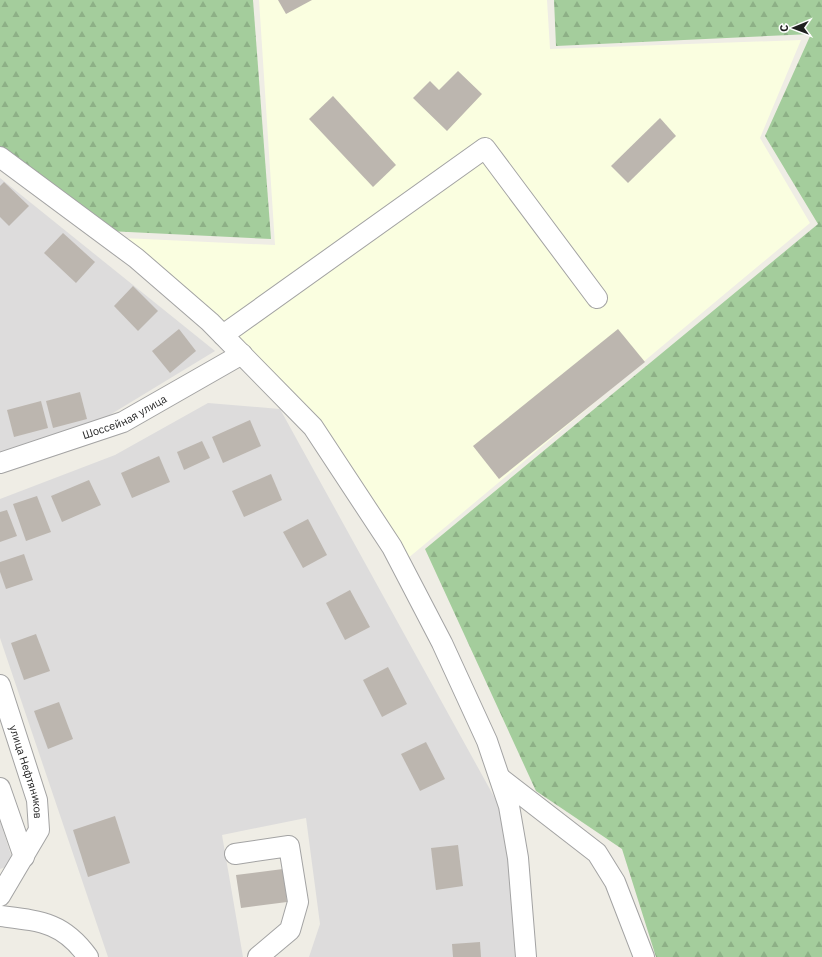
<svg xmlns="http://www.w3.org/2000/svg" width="822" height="957" viewBox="0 0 822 957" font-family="'IBM Plex Sans',sans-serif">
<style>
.residential{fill:#dddcdc}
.education{fill:#fafee0}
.forest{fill:url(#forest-firs)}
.building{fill:#bcb6af}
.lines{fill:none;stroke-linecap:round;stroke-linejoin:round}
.minor-casing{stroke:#a3a3a3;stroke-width:22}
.minor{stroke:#fff;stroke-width:20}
.labels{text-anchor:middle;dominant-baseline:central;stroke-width:3.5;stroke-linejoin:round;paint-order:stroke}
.street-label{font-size:11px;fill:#1f1f1f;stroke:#fff}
</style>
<defs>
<pattern id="forest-firs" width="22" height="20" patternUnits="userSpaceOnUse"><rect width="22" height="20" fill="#a4cd9c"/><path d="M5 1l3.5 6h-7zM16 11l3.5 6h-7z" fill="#8db086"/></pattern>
</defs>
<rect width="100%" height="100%" fill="#efede5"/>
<!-- residential -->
<g class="residential">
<polygon points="0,178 215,351 85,430 0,455"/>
<polygon points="208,403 280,409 508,822 515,957 309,957 320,924 306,818 222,835 243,957 108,957 0,638 0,499 115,455"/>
<polygon points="0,821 14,864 0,869"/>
</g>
<!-- education -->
<polygon class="education" points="259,0 547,0 550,49 801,40 760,138 810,223 407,559 319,423 123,238 275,245"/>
<!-- forest -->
<g class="forest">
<polygon points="0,0 253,0 271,239 108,231 0,148"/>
<polygon points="554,0 822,0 822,957 656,957 622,849 536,791 425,549 818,224 765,136 811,34 556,46"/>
</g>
<!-- building -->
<g class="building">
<polygon points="278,0 312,0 286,14"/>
<polygon points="458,71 482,94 447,131 413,98 430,81 439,90"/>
<polygon points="333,96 396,165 373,187 309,119"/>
<polygon points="660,118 676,136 628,183 611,166"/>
<polygon points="4,182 29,206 9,226 0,217 0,186"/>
<polygon points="63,233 95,262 76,283 44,253"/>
<polygon points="133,286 158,311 138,331 114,306"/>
<polygon points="179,329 196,351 170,373 152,351"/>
<polygon points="618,329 645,362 499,479 473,446"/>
<polygon points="80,392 87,419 53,428 46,401"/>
<polygon points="41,401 48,428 14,437 7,410"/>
<polygon points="250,420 261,446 223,463 212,437"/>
<polygon points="202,441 210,458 184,470 177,452"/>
<polygon points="159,456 170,482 132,498 121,473"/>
<polygon points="271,474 282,500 244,517 232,491"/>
<polygon points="89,480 101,505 62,522 51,496"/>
<polygon points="37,496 51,532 26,541 13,504"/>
<polygon points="7,510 17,536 0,542 0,512"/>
<polygon points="308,519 327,555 303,568 283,532"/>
<polygon points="24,554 33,580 6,589 0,572 0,562"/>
<polygon points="350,590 370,627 345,640 326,603"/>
<polygon points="36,634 50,671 24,680 11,643"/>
<polygon points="388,667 407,704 382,717 363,680"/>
<polygon points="59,702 73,739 48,749 34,711"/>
<polygon points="426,742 445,779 420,791 401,754"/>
<polygon points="115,816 130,863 88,877 73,830"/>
<polygon points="458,845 463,886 436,890 431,848"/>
<polygon points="283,869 287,902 241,908 236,875"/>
<polygon points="480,942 481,957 453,957 452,944"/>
</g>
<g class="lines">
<defs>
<g id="minor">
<polyline points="0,157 136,258 210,322 313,427 392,547 442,643 487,741 509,806 518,858 526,957"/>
<polyline points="223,335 485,148 597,298"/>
<path id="s1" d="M 0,463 L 123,422 L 242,354"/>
<path id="s2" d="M 0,685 L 37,800 L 39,830 L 0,896"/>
<polyline points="500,778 597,853 615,882 644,957"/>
<polyline points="0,788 24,857"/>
<polyline points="235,854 289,846 298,902 290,930 258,957"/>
<path d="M 0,916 C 40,921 63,922 88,957"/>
</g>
</defs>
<!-- minor casing -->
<use href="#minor" class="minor-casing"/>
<!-- minor -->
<use href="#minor" class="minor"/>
</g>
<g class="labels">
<!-- street labels -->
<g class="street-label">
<text stroke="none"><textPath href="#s1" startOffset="133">Шоссейная улица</textPath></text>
<text stroke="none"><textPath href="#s2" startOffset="91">улица Нефтяников</textPath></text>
</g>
</g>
<!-- north arrow -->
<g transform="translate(794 28) rotate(269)" stroke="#ffffff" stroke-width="3" paint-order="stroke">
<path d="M0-3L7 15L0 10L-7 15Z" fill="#1f1f1f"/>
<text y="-6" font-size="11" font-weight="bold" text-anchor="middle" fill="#1f1f1f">С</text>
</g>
</svg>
